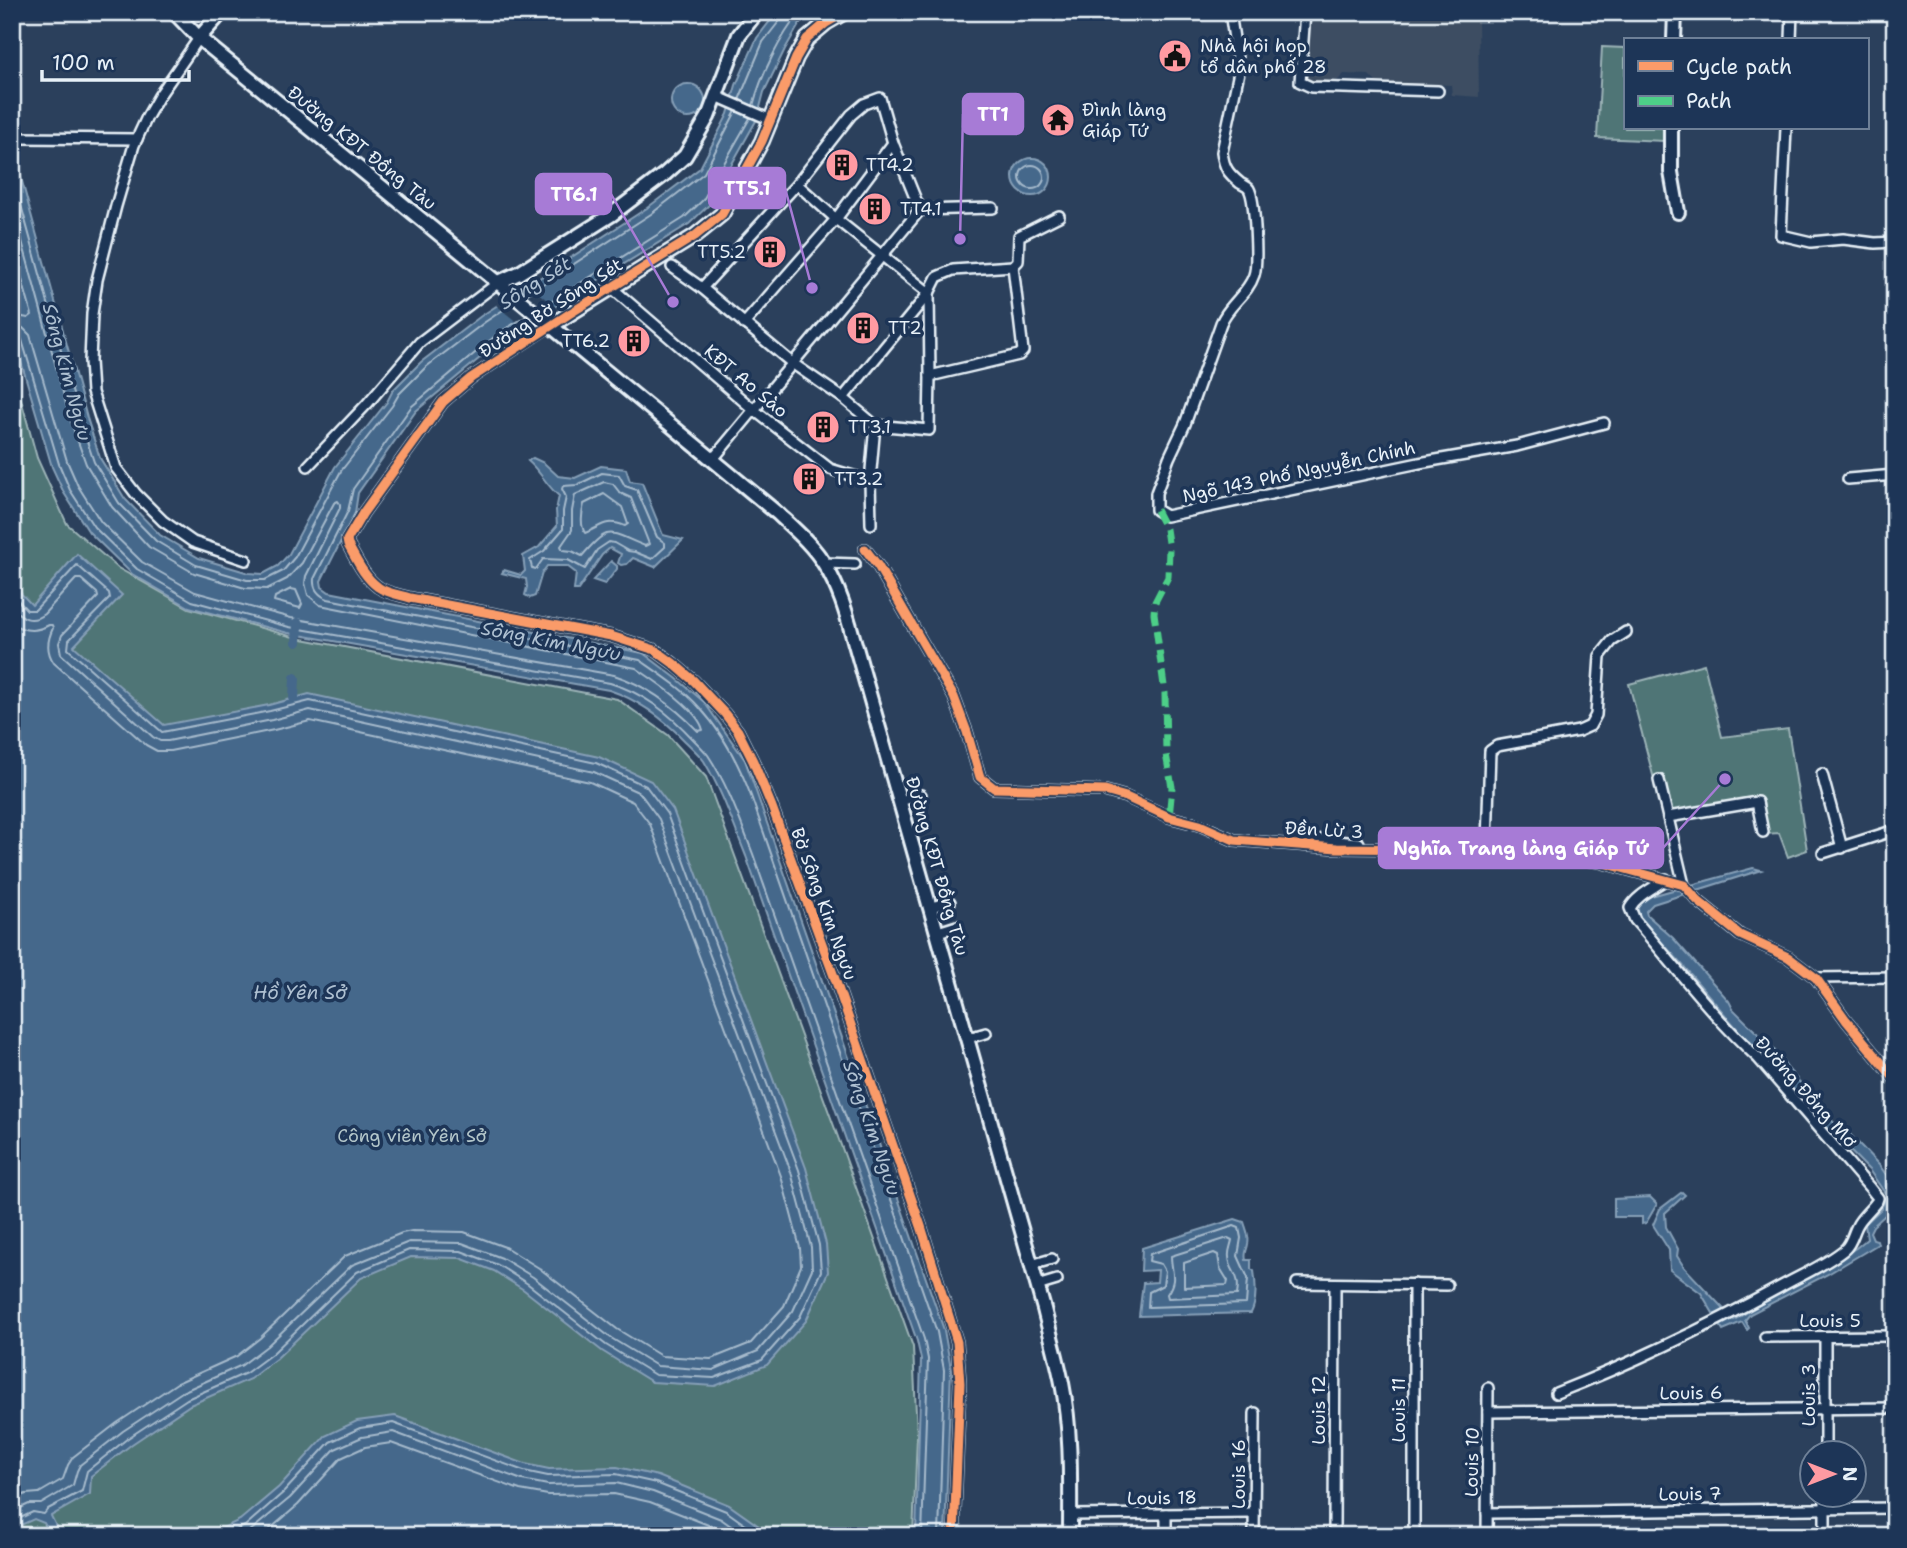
<svg xmlns="http://www.w3.org/2000/svg" width="1907" height="1548" viewBox="0 0 1907 1548" font-family="'Shantell Sans',sans-serif">
<style>
.built{fill:#3c4d62}
.green{fill:#507576;stroke:#9cb3b7;stroke-width:2}
.water{fill:#44688b;stroke:#869fb7;stroke-width:2}
.pier{fill:#2b405c}
.lines{fill:none;stroke-linecap:round;stroke-linejoin:round}
.shore{stroke:#a6bacc;stroke-width:2}
.canal{stroke:#44688b;stroke-width:10}
.street-casing{stroke:#e8f1f8;stroke-width:14}
.secondary-casing{stroke:#e8f1f8;stroke-width:18}
.street{stroke:#1d3557;stroke-width:9}
.secondary{stroke:#1d3557;stroke-width:12}
.quiet{stroke:#4dcf88;stroke-width:7;stroke-dasharray:14 7;stroke-linecap:butt}
.cycleway-casing{stroke:#1d3557;stroke-width:13}
.cycleway{stroke:#fa9b69;stroke-width:9}
.labels{text-anchor:middle;dominant-baseline:central;stroke-width:7;stroke-linejoin:round;paint-order:stroke}
.poi-label{font-size:18px;fill:#e8f1f8;stroke:#1d3557;text-anchor:start}
.street-label{font-size:18px;fill:#e8f1f8;stroke:#1d3557}
.park-label{font-size:18px;fill:#b3c6ca;stroke:#1d3557}
.water-label{font-size:19px;font-style:italic;fill:#afc1d2;stroke:#1d3557}
.leader{fill:none;stroke:#a77bd6;stroke-width:2.5}
.callout-dot{fill:#a77bd6;stroke:#1d3557;stroke-width:2.5}
.callout{fill:#a77bd6;stroke:#a77bd6;stroke-width:2.5}
.callout-label{font-size:19px;text-anchor:middle;font-weight:bold;fill:#fff}
</style>
<rect width="100%" height="100%" fill="#2b405c"/>
<filter id="ink" filterUnits="userSpaceOnUse"><feTurbulence type="fractalNoise" baseFrequency=".0143" numOctaves="2"/><feDisplacementMap in="SourceGraphic" scale="14" xChannelSelector="R" yChannelSelector="G"/><feConvolveMatrix kernelMatrix="1 2 1 2 8 2 1 2 1" color-interpolation-filters="sRGB"/></filter>
<g filter="url(#ink)">
<!-- built -->
<polygon class="built" points="1311,12 1420,12 1478,14 1479,97 1452,95 1451,85 1376,82 1369,75 1344,74 1336,82 1310,82 1305,75"/>
<!-- green -->
<g class="green">
<polygon points="1602,47 1625,48 1625,128 1664,128 1664,141 1597,138"/>
<polygon points="12,366 37,458 67,524 118,568 189,608 297,638 617,699 668,735 706,777 842,1148 913,1347 917,1436 913,1536 12,1536"/>
<polygon points="1704,664 1722,737 1788,729 1807,850 1788,857 1779,833 1765,834 1758,802 1664,817 1629,684"/>
</g>
<!-- water -->
<g class="water">
<path d="M 777,12 L 814,12 L 803,18 L 785,49 L 764,92 L 757,119 L 709,205 L 689,224 L 504,338 L 416,411 L 358,493 L 355,513 L 321,581 L 322,587 L 329,592 L 643,653 L 676,678 L 704,702 L 745,760 L 944,1330 L 951,1369 L 945,1536 L 916,1536 L 921,1359 L 917,1341 L 746,856 C 733,824 722,791 704,761 C 699,754 691,747 685,741 C 663,718 639,700 609,690 L 288,633 L 189,607 L 132,574 L 89,532 L 64,493 L 52,467 L 12,331 L 12,145 L 87,418 L 100,458 L 125,499 L 160,535 L 199,558 L 249,573 L 263,574 L 278,566 L 289,554 L 335,467 L 387,402 L 393,390 L 421,362 L 481,316 L 647,208 L 700,168 L 728,114 L 736,85 L 757,38 Z"/>
<circle cx="688" cy="101" r="17"/>
<circle cx="1032" cy="177" r="19"/>
<path d="M 533,458 L 544,463 L 558,476 L 575,478 L 601,466 L 626,469 L 630,481 L 642,483 L 663,535 L 683,540 L 655,567 L 633,558 L 627,564 L 621,565 L 618,563 L 621,554 L 610,548 L 602,555 L 578,590 L 574,590 L 576,573 L 567,566 L 547,566 L 542,573 L 535,596 L 530,598 L 525,595 L 527,587 L 526,579 L 502,573 L 504,570 L 521,575 L 525,571 L 523,556 L 539,547 L 557,526 L 556,510 L 559,496 C 547,486 540,471 528,461 Z"/>
<polygon points="77,554 122,595 74,646 164,725 269,705 309,694 599,757 651,781 673,810 806,1168 826,1244 828,1272 806,1321 767,1365 715,1386 652,1382 602,1351 524,1290 494,1271 460,1258 411,1257 361,1278 277,1358 250,1379 190,1405 132,1444 91,1476 90,1494 51,1516 61,1536 51,1536 44,1523 34,1519 12,1529 12,584 32,605"/>
<polygon points="611,561 617,566 617,569 605,584 593,580"/>
<polygon points="1753,868 1761,870 1653,904 1646,911 1647,915 1673,938 1729,1001 1733,1009 1776,1052 1788,1069 1817,1102 1817,1105 1821,1107 1834,1123 1845,1129 1879,1165 1893,1184 1895,1191 1895,1206 1873,1226 1870,1232 1873,1239 1877,1240 1878,1244 1828,1274 1750,1314 1745,1320 1749,1328 1747,1330 1742,1322 1723,1330 1701,1293 1670,1270 1669,1250 1653,1225 1660,1209 1682,1192 1685,1195 1665,1213 1666,1227 1678,1249 1677,1256 1684,1267 1734,1320 1856,1248 1867,1239 1865,1224 1881,1209 1887,1196 1869,1170 1798,1098 1766,1057 1739,1031 1680,962 1639,918 1637,905 1644,898"/>
<polygon points="1650,1197 1657,1204 1646,1223 1642,1224 1642,1217 1614,1217 1614,1199"/>
<path d="M 1235,1219 L 1244,1222 C 1246,1229 1250,1237 1248,1244 C 1247,1251 1244,1253 1246,1260 L 1251,1260 L 1251,1269 L 1254,1271 C 1256,1283 1257,1302 1251,1313 L 1139,1316 L 1143,1283 L 1157,1282 L 1158,1270 L 1141,1271 L 1142,1248 Z"/>
<polygon points="395,1416 525,1464 549,1469 617,1467 658,1476 729,1505 773,1536 206,1536 240,1520 279,1487 325,1436 357,1421"/>
</g>
<!-- pier -->
<polygon class="pier" points="526,283 558,309 525,329 496,305"/>
<g class="lines">
<!-- shore -->
<g class="shore">
<polyline points="739,100 763,42 781,19 782,12"/>
<path d="M 753,106 C 761,75 780,37 800,12"/>
<circle cx="1032" cy="177" r="12"/>
<polyline points="12,172 80,420 94,462 119,503 156,541 196,565 247,580 265,580 283,571 295,557 341,471 392,406 399,394 426,367 485,322 512,304"/>
<path d="M 12,204 L 71,422 L 86,464 L 112,507 L 149,547 L 194,573 L 245,588 L 267,589 L 287,579 L 302,563 L 334,503 L 338,501 L 340,504 L 340,508 L 306,576 L 305,583 L 308,595 L 320,605 L 636,668 C 655,681 698,709 703,730 L 698,731 C 674,706 648,686 614,675 L 291,618 L 195,592 L 142,562 L 101,522 L 78,486 L 67,461 L 30,335 L 23,328 L 12,325"/>
<polyline points="12,244 32,315 28,318 12,315"/>
<polyline points="526,295 651,214 704,173 736,111"/>
<polyline points="541,308 684,218 703,200 750,118"/>
<path d="M 527,316 L 500,332 L 411,407 L 353,489 L 348,511 L 314,579 C 313,589 318,595 328,599 L 640,660 C 660,674 683,689 699,707 C 723,733 739,764 751,796 L 937,1332 L 944,1370 L 939,1536"/>
<path d="M 12,334 L 19,335 L 22,340 L 59,464 L 70,490 L 94,527 L 137,569 L 192,601 L 289,627 L 610,683 C 644,693 670,714 694,740 C 699,745 704,750 708,755 C 728,785 740,821 753,854 L 924,1339 L 928,1359 L 922,1536"/>
<polygon points="602,473 619,475 625,486 637,490 657,537 665,543 665,547 652,559 635,552 628,551 614,543 609,542 597,550 585,569 568,560 543,559 536,569 532,568 530,560 544,551 563,529 563,511 566,497 562,489 563,486 577,485"/>
<path d="M 604,482 L 613,484 L 620,493 L 631,498 L 649,544 L 645,546 C 609,532 610,523 582,556 L 572,551 L 563,550 L 561,546 L 572,530 L 572,511 L 575,495 Z"/>
<path d="M 604,494 L 622,507 L 628,524 L 625,526 C 605,518 601,527 585,533 C 580,525 582,512 584,504 Z"/>
<polygon points="291,589 296,590 302,604 300,608 274,601 275,597"/>
<polyline points="12,594 27,610 35,610 77,565 109,593 110,598 69,640 68,649 162,732 270,711 310,701 596,763 646,786 667,814 799,1170 819,1245 821,1271 800,1317 762,1360 714,1378 655,1375 606,1345 528,1284 498,1265 461,1251 409,1250 357,1272 273,1353 246,1373 187,1399 128,1438 87,1471 82,1491 48,1509 44,1514 33,1512 12,1522"/>
<path d="M 12,607 C 22,618 31,624 44,614 L 76,579 L 81,579 L 97,593 L 98,597 L 62,635 L 59,643 L 61,654 L 153,737 L 160,741 L 168,741 L 272,720 L 310,710 L 594,772 L 640,793 L 659,819 L 791,1172 L 811,1247 L 812,1269 L 793,1311 L 758,1351 L 713,1370 L 657,1366 L 611,1338 L 533,1277 L 502,1258 L 462,1243 L 409,1242 L 352,1265 L 267,1346 L 242,1365 L 182,1392 L 123,1431 L 80,1465 L 77,1471 L 73,1485 L 41,1504 L 29,1504 L 12,1512"/>
<path d="M 12,623 C 24,632 36,632 49,625 L 52,625 L 53,628 C 47,641 46,651 54,663 L 146,745 L 157,751 L 170,751 L 274,730 L 310,721 L 590,782 L 633,802 L 650,824 L 781,1176 L 800,1248 L 801,1266 L 784,1306 L 751,1343 L 711,1359 L 661,1356 L 617,1329 L 539,1268 L 505,1247 L 464,1232 L 412,1231 L 402,1233 L 345,1256 L 260,1338 L 237,1356 L 177,1383 L 117,1423 L 73,1457 L 68,1465 L 63,1479 L 39,1493 L 26,1494 L 12,1500"/>
<polygon points="1234,1226 1239,1228 1241,1238 1238,1256 1248,1278 1246,1304 1148,1307 1149,1292 1163,1285 1165,1271 1161,1264 1149,1261 1150,1254"/>
<path d="M 1228,1238 L 1232,1240 C 1231,1246 1228,1251 1229,1257 C 1230,1274 1241,1272 1237,1295 L 1168,1298 L 1167,1294 C 1178,1278 1171,1272 1171,1256 Z"/>
<polygon points="1214,1253 1218,1255 1220,1268 1228,1281 1227,1285 1184,1287 1184,1263"/>
<polyline points="223,1536 245,1526 284,1492 330,1442 360,1428 393,1423 524,1471 548,1476 616,1474 656,1483 726,1511 761,1536"/>
<polyline points="244,1536 290,1498 335,1449 362,1437 393,1432 522,1480 548,1485 616,1483 653,1492 721,1519 745,1536"/>
<polyline points="262,1536 298,1505 341,1458 365,1447 391,1443 520,1490 548,1495 614,1494 650,1502 716,1528 727,1536"/>
</g>
<!-- canal -->
<g class="canal">
<polyline points="297,642 298,623"/>
<polyline points="294,698 295,678"/>
</g>
<defs>
<g id="street">
<path d="M 1230,12 L 1239,72 L 1222,152 C 1224,168 1228,173 1240,183 C 1243,185 1247,186 1249,189 C 1255,199 1258,264 1254,275 C 1248,294 1228,305 1221,323 L 1185,424 L 1169,458 L 1156,493 L 1156,510 L 1166,516 L 1419,463 L 1517,446 L 1604,423"/>
<polyline points="1305,12 1300,82 1311,87 1438,91"/>
<polyline points="199,38 159,96 147,117 134,145 116,206 97,280 92,314 90,361 92,392 116,468 136,494 163,521 193,542 246,560"/>
<polyline points="1791,40 1792,12"/>
<polyline points="716,96 771,120"/>
<polyline points="1786,128 1781,235 1811,242 1843,239 1875,243 1895,242"/>
<polyline points="19,138 137,139"/>
<polyline points="797,184 836,219 929,293"/>
<polyline points="920,210 993,208"/>
<polyline points="672,267 702,288 792,363 843,398 875,425 929,430 930,376 929,293"/>
<polyline points="612,288 754,410 830,469 870,481"/>
<polyline points="702,288 797,184 851,115 864,104 880,98 893,143 920,210"/>
<polyline points="744,324 836,219 893,143"/>
<path d="M 550,326 L 471,378 L 443,402 L 363,513 L 347,540 L 348,545 C 356,559 364,577 378,587 C 386,593 400,595 410,598 L 611,636 L 655,650 L 673,663 L 694,681 L 725,714 L 738,731 L 753,761 L 772,807 L 835,979 L 921,1226 L 957,1342 L 960,1383 L 954,1536"/>
<polyline points="930,376 1019,355 1023,351 1013,266"/>
<polyline points="843,398 929,293 937,277 953,270 1013,266 1018,261 1019,236 1059,216"/>
<polyline points="713,459 920,210"/>
<polyline points="308,466 367,404 420,342 499,282"/>
<polyline points="1848,479 1895,475"/>
<polyline points="871,524 870,481 875,425"/>
<polyline points="865,549 878,566 954,697 967,732 980,777 994,788 1105,791 1126,797 1169,817 1200,825 1234,840 1337,848 1434,849 1487,843 1600,862 1684,885 1698,901 1740,935 1788,957 1816,978 1846,1020 1895,1079"/>
<polyline points="824,563 855,564"/>
<polyline points="1822,774 1842,848"/>
<polyline points="1659,780 1684,885"/>
<polyline points="900,801 921,795"/>
<polyline points="1668,817 1757,802 1763,832"/>
<polyline points="1297,841 1311,839 1359,843"/>
<polyline points="1487,843 1490,751 1497,746 1579,731 1590,726 1596,715 1600,656 1612,641 1626,632"/>
<polyline points="1823,853 1895,830"/>
<polyline points="931,907 950,902"/>
<polyline points="938,932 957,926"/>
<polyline points="1816,978 1895,977"/>
<polyline points="968,1038 986,1033"/>
<polyline points="1031,1265 1052,1259"/>
<polyline points="1297,1283 1447,1285"/>
<polyline points="1037,1286 1057,1280"/>
<polyline points="1765,1337 1895,1336"/>
<polyline points="1825,1337 1825,1454"/>
<path d="M 1556,1393 C 1633,1363 1707,1327 1780,1287 C 1801,1275 1826,1265 1845,1249 C 1853,1242 1853,1230 1860,1221 C 1865,1214 1872,1208 1877,1201 L 1878,1198 L 1870,1188 L 1758,1058 C 1712,1016 1676,967 1635,920 L 1630,908 C 1637,895 1654,888 1666,879"/>
<polyline points="1488,1412 1895,1408"/>
<polyline points="1825,1496 1825,1536"/>
<polyline points="1487,1513 1895,1508"/>
<polyline points="1070,1515 1254,1513"/>
<polyline points="1166,1536 1166,1514"/>
<polyline points="1254,1536 1255,1413"/>
<polyline points="1334,1536 1335,1284"/>
<polyline points="1414,1536 1414,1284"/>
<polyline points="1487,1536 1488,1388"/>
</g>
<g id="secondary">
<path d="M 174,12 L 199,38 L 221,56 C 408,207 592,360 777,513 C 794,529 813,545 825,565 C 839,588 846,612 853,637 L 1044,1309 C 1050,1334 1057,1358 1062,1383 C 1072,1433 1070,1485 1070,1536"/>
<polyline points="199,38 222,12"/>
<polyline points="1674,40 1675,12"/>
<polyline points="1671,128 1671,172 1678,212"/>
<polyline points="499,282 519,273 611,215 665,174 685,156 708,117 739,35 757,12"/>
<polyline points="550,326 695,236 722,214 762,141 796,58 807,39 826,23 845,12"/>
</g>
</defs>
<!-- street casing -->
<use href="#street" class="street-casing"/>
<!-- secondary casing -->
<use href="#secondary" class="secondary-casing"/>
<!-- street -->
<use href="#street" class="street"/>
<!-- secondary -->
<use href="#secondary" class="secondary"/>
<!-- quiet -->
<polyline class="quiet" points="1156,510 1166,529 1169,549 1168,577 1155,602 1154,613 1165,693 1166,754 1172,787 1169,817"/>
<defs>
<g id="cycleway">
<path d="M 845,12 L 826,23 L 807,39 L 796,58 L 762,141 L 722,214 L 695,236 L 569,314 L 471,378 L 443,402 L 363,513 L 347,540 L 348,545 C 356,559 364,577 378,587 C 386,593 400,595 410,598 L 611,636 L 655,650 L 673,663 L 694,681 L 725,714 L 738,731 L 753,761 L 772,807 L 835,979 L 921,1226 L 957,1342 L 960,1383 L 954,1536"/>
<polyline points="865,549 878,566 954,697 967,732 980,777 994,788 1105,791 1126,797 1169,817 1200,825 1234,840 1337,848 1434,849 1487,843 1600,862 1684,885 1698,901 1740,935 1788,957 1816,978 1846,1020 1895,1079"/>
</g>
</defs>
<!-- cycleway casing -->
<use href="#cycleway" class="cycleway-casing"/>
<!-- cycleway -->
<use href="#cycleway" class="cycleway"/>
</g>
</g>
<!-- icons -->
<defs>
<symbol id="civic-disc" viewBox="-11 -11 22 22"><circle r="9.5" fill="#ff9aa2" stroke="#1d3557"/><path d="M-.6-6.5H3V-4.5H.6V-3L4-1V1h2V6H-6V1h2V-1L-.6-3ZM-1.2 2.5V6h2.4V2.5Z" fill="#111"/></symbol>
<symbol id="temple-disc" viewBox="-11 -11 22 22"><circle r="9.5" fill="#ff9aa2" stroke="#1d3557"/><path d="M0-6L5-2H3V0L6.5 2.5H4V6H1.5V3h-3V6H-4V2.5H-6.5L-3 0V-2H-5Z" fill="#111"/></symbol>
<symbol id="building-disc" viewBox="-11 -11 22 22"><circle r="9.5" fill="#ff9aa2" stroke="#1d3557"/><path d="M-4-6H4V6H1V3H-1V6H-4ZM-2.5-4.3h1.7v1.8h-1.7ZM.8-4.3h1.7v1.8H.8ZM-2.5-1h1.7V.8h-1.7ZM.8-1h1.7V.8H.8Z" fill="#111"/></symbol>
</defs>
<g fill-rule="evenodd">
<use href="#civic-disc" x="1156" y="37" width="38" height="38"/>
<use href="#temple-disc" x="1039" y="101" width="38" height="38"/>
<use href="#building-disc" x="823" y="146" width="38" height="38"/>
<use href="#building-disc" x="856" y="190" width="38" height="38"/>
<use href="#building-disc" x="751" y="233" width="38" height="38"/>
<use href="#building-disc" x="844" y="309" width="38" height="38"/>
<use href="#building-disc" x="615" y="322" width="38" height="38"/>
<use href="#building-disc" x="804" y="408" width="38" height="38"/>
<use href="#building-disc" x="790" y="460" width="38" height="38"/>
</g>
<g class="labels">
<!-- poi labels -->
<g class="poi-label">
<text x="1200" y="46">Nhà hội họp<tspan x="1200" dy="21">tổ dân phố 28</tspan></text>
<text x="1082" y="110">Đình làng<tspan x="1082" dy="21">Giáp Tứ</tspan></text>
<text x="866" y="165">TT4.2</text>
<text x="900" y="209">TT4.1</text>
<text x="746" y="252" text-anchor="end">TT5.2</text>
<text x="888" y="328">TT2</text>
<text x="610" y="341" text-anchor="end">TT6.2</text>
<text x="848" y="427">TT3.1</text>
<text x="834" y="479">TT3.2</text>
</g>
<!-- street labels -->
<g class="street-label">
<text transform="translate(362 148) rotate(39)">Đường KĐT Đồng Tàu</text>
<text transform="translate(551 308) rotate(-33)">Đường Bờ Sông Sét</text>
<text transform="translate(746 381) rotate(40)">KĐT Ao Sào</text>
<text transform="translate(1299 472) rotate(-12)">Ngõ 143 Phố Nguyễn Chính</text>
<text transform="translate(1324 830) rotate(3)">Đền Lừ 3</text>
<text transform="translate(937 866) rotate(74)">Đường KĐT Đồng Tàu</text>
<text transform="translate(824 904) rotate(70)">Bờ Sông Kim Ngưu</text>
<text transform="translate(1806 1092) rotate(48)">Đường Đồng Mơ</text>
<text x="1830" y="1321">Louis 5</text>
<text transform="translate(1691 1393) rotate(-1)">Louis 6</text>
<text transform="translate(1809 1395) rotate(-90)">Louis 3</text>
<text transform="translate(1319 1410) rotate(-90)">Louis 12</text>
<text transform="translate(1399 1410) rotate(-90)">Louis 11</text>
<text transform="translate(1472 1462) rotate(-89)">Louis 10</text>
<text transform="translate(1239 1474) rotate(-90)">Louis 16</text>
<text transform="translate(1690 1494) rotate(-1)">Louis 7</text>
<text transform="translate(1162 1498) rotate(-1)">Louis 18</text>
</g>
<!-- park labels -->
<g class="park-label">
<text x="412" y="1136">Công viên Yên Sở</text>
</g>
<!-- water labels -->
<g class="water-label">
<text transform="translate(535 283) rotate(-32)">Sông Sét</text>
<text transform="translate(67 372) rotate(75)">Sông Kim Ngưu</text>
<text transform="translate(551 641) rotate(11)">Sông Kim Ngưu</text>
<text x="300" y="992">Hồ Yên Sở</text>
<text transform="translate(872 1128) rotate(71)">Sông Kim Ngưu</text>
</g>
</g>
<!-- callouts -->
<path class="leader" d="M960 239L963 114M812 288L785 188M673 302L611 194M1725 779L1663 848"/>
<g class="callout-dot">
<circle cx="960" cy="239" r="7"/>
<circle cx="812" cy="288" r="7"/>
<circle cx="673" cy="302" r="7"/>
<circle cx="1725" cy="779" r="7"/>
</g>
<g class="callout">
<rect x="963" y="94" width="60" height="40" rx="7"/>
<rect x="709" y="168" width="76" height="40" rx="7"/>
<rect x="536" y="174" width="75" height="40" rx="7"/>
<rect x="1379" y="828" width="284" height="40" rx="7"/>
</g>
<g class="callout-label">
<text x="993" y="121">TT1</text>
<text x="747" y="195">TT5.1</text>
<text x="574" y="201">TT6.1</text>
<text x="1521" y="855">Nghĩa Trang làng Giáp Tứ</text>
</g>
<!-- margin -->
<rect width="1907" height="1548" fill="none" stroke="#1d3557" stroke-width="42"/>
<rect x="21" y="21" width="1865" height="1506" fill="none" stroke="#e8f1f8" stroke-width="2.5" filter="url(#ink)"/>
<!-- legend -->
<rect x="1624" y="38" width="245" height="91" fill="#1d3557" stroke="#6e8097" stroke-width="2"/>
<rect x="1638" y="61" width="35" height="10" fill="#fa9b69" stroke="#6e8097" stroke-width="2"/>
<text x="1686" y="74" font-size="21" fill="#e8f1f8">Cycle path</text>
<rect x="1638" y="96" width="35" height="10" fill="#4dcf88" stroke="#6e8097" stroke-width="2"/>
<text x="1686" y="108" font-size="21" fill="#e8f1f8">Path</text>
<!-- north arrow -->
<g transform="translate(1833 1474) rotate(90)"><circle r="33" fill="#1d3557" stroke="#6e8097" stroke-width="2"/>
<path d="M0-5L12 26L0 18L-12 26Z" fill="#ff9aa2"/>
<text y="-10" font-size="19" font-weight="bold" text-anchor="middle" fill="#e8f1f8">N</text>
</g>
<!-- scale -->
<path d="M42 70v10h147v-10" fill="none" stroke="#e8f1f8" stroke-width="3.5"/>
<text x="52" y="70" font-size="21" fill="#e8f1f8" stroke="#1d3557" stroke-width="5" paint-order="stroke">100 m</text>
</svg>
